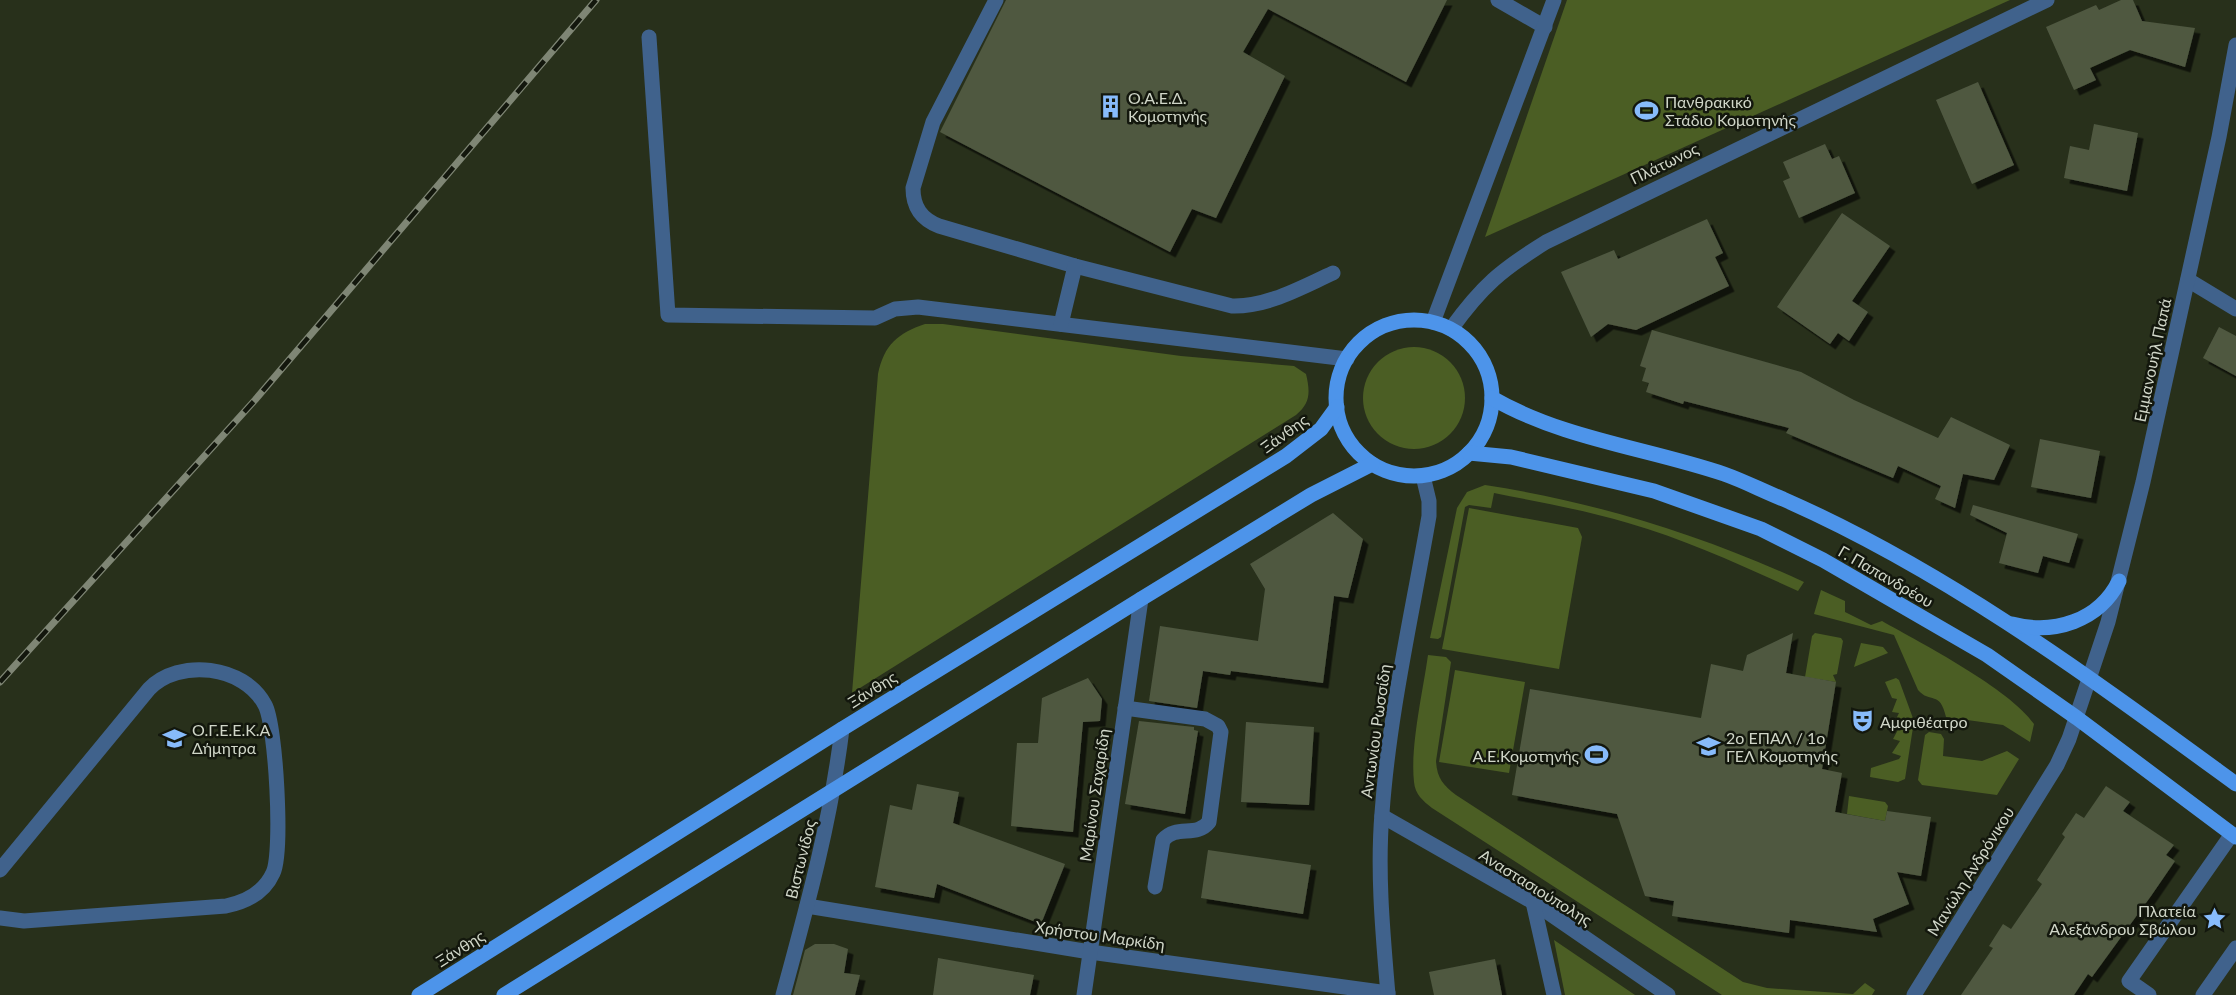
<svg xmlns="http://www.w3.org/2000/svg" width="2236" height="995" viewBox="0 0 2236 995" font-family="Lato,sans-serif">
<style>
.green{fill:#4b5e24}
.building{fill:#4f5841;filter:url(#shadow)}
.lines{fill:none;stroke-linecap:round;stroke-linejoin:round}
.minor{stroke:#40628c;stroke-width:15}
.major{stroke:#4d94ea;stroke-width:15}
.rail-casing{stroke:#7f8675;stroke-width:7}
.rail{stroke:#13170d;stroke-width:4.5;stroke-dasharray:14;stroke-linecap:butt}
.labels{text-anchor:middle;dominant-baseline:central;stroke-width:5;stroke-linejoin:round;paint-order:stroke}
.poi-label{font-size:16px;fill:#d0d6c8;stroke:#13170d;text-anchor:start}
.street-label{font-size:16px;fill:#d0d6c8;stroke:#13170d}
</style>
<defs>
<filter id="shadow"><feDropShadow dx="5.5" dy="5.5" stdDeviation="0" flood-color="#0009"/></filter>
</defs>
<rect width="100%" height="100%" fill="#28301b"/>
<!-- green -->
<g class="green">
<polygon points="1567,0 2010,0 1485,237"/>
<path d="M 925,324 L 943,324 L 1181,356 L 1294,366 L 1306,374 C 1310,391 1311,403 1296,415 L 852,693 L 878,374 C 884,345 898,333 925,324 Z"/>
<circle cx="1414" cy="398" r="51"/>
<path d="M 1485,485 C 1596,502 1702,535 1804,582 L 1798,591 C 1743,566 1687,540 1628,523 C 1584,510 1539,502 1494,493 L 1491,508 L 1469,505 L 1465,507 L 1441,637 L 1438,639 L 1430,638 L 1457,508 L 1467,492 Z"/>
<polygon points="1469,508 1578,528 1582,537 1559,669 1442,649"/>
<path d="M 1821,590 L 1845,601 L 1845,612 L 1871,625 L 1882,621 C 1921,643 2010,689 2034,724 L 2030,742 L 2003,725 L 1946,717 C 1940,690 1930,704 1918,690 L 1894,635 L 1814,614 Z"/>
<polygon points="1815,633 1841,638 1843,641 1837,674 1833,675 1836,682 1805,677 1812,636"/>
<polygon points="1861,643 1883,647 1888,653 1854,667"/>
<path d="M 1428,655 L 1446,657 L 1451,662 L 1436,761 C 1437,778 1443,785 1456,795 L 1743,982 L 1767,988 L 1853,994 L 1865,983 L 1875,990 L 1872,995 L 1722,995 L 1432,808 C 1423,801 1415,794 1414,782 C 1410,747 1423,691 1428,655 Z"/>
<polygon points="1455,670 1525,682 1509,773 1439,762"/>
<polygon points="1896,678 1899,680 1914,721 1905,779 1898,782 1870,777 1871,768 1899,759 1901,756 1892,753 1900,741 1893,739 1900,726 1893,725 1899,713 1892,712 1897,699 1892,698 1885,682"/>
<polygon points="1929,732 1941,734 1944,739 1943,756 1982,761 2007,751 2019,759 1997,795 1922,785 1918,780 1925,735"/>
<polygon points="1849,796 1885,802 1888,806 1885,821 1847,814"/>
<polygon points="1554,940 1635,995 1565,995"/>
</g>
<!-- building -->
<g class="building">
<polygon points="1006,0 1447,0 1406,82 1268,9 1243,52 1285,76 1216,218 1192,209 1170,252 940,132"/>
<polygon points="2121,0 2133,0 2142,21 2195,28 2185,67 2130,50 2090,68 2096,80 2074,90 2046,27 2096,5 2099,10"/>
<polygon points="1978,82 2014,165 1972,184 1936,100"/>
<polygon points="2094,124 2138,133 2127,191 2064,178 2070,146 2089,150"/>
<polygon points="1825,144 1832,159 1839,156 1855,193 1799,218 1783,181 1790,178 1783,162"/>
<polygon points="1842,213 1890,246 1852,301 1868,312 1849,341 1838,333 1830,344 1777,307"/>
<polygon points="1707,219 1723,253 1715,257 1729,286 1636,330 1608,324 1591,337 1561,272 1614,250 1618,259"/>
<polygon points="2219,327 2236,336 2236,376 2203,358"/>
<polygon points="1652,330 1801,372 1854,400 1938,438 1951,417 2010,445 1994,480 1963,474 1955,508 1935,499 1941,486 1898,466 1893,478 1786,433 1789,428 1684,401 1683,404 1646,392 1649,383 1642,381 1646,368 1640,366"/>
<polygon points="2040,439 2100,451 2091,498 2031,487"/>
<polygon points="1973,505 2078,534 2069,563 2043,556 2038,573 1999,563 2007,533 1970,515"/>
<polygon points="1333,513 1363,539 1348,598 1334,596 1323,683 1231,671 1230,675 1203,671 1197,708 1149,701 1160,626 1258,641 1265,589 1250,564"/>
<polygon points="1793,633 1786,673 1836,682 1822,769 1842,773 1835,812 1885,821 1887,811 1931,817 1921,876 1897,872 1909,904 1873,919 1877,932 1790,920 1789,933 1672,916 1674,901 1645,896 1617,814 1512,795 1530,689 1701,718 1711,664 1743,671 1747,655"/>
<polygon points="1088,678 1102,699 1100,721 1083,722 1073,832 1011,826 1017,743 1038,743 1042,698"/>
<polygon points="1139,721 1194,727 1194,730 1198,731 1185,814 1125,804"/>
<polygon points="1246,722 1314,727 1309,805 1241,802"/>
<polygon points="917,784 959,792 953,823 1065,864 1041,924 937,884 934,898 875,887 890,805 912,810"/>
<polygon points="2106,786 2130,802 2123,811 2174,845 2166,855 2175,861 2151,896 2092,977 2088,974 2074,995 1961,995 1993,948 1989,946 2003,924 2011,929 2042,884 2037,880 2065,837 2062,834 2076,813 2084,818"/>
<polygon points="1208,850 1311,865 1303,914 1201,898"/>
<polygon points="815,944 834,944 848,949 844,973 860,975 855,995 793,995 805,950"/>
<polygon points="938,958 1034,975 1030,995 933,995"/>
<polygon points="1495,959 1502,995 1434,995 1429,972"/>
</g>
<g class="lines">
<!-- minor -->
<g class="minor">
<path d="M 996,0 L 933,122 L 913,188 C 913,207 921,219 939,226 L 1075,266 L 1232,306 C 1267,307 1300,288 1333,273"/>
<polyline points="1498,0 1545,27"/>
<polyline points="649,37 668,315 875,318 895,309 918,307 1347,359"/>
<polyline points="2188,280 2236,309"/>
<polyline points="1433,322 1554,0"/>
<polyline points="1061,324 1075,266"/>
<path d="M 1451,329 C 1482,286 1501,270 1546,242 L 2047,0"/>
<path d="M 1125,708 L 1205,719 L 1218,726 L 1221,732 L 1209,822 C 1196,838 1177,824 1163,840 L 1155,887"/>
<polyline points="1382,816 1533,902 1668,995"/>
<path d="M 0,870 L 149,689 C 179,658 244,665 265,705 C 276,725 283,852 273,873 C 264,893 246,902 226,906 L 24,921 L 0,918"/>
<polyline points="1533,902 1554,995"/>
<polyline points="807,906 1090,952 1388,993"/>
<path d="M 783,995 C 807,907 831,820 842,729"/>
<polyline points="1084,995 1141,599"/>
<path d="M 1388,995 C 1383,935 1377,873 1382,813 C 1389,714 1412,615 1429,516 L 1429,501 L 1423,476"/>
<polyline points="1914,995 2057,765 2069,739 2108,622 2143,482 2219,137 2236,45"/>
<polyline points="2149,995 2129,981 2232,834"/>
<polyline points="2203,995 2236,948"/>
</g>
<!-- major -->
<g class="major">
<circle cx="1414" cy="398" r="78"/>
<path d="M 1492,398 C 1563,439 1647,448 1724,474 C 1744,481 1763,491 1783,499 C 1947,571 2092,679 2236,784"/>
<polyline points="1469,453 1511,457 1654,491 1761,529 1823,560 1987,655 2077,718 2236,837"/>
<path d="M 2012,624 C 2054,635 2099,621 2119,581"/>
<polyline points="419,995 842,729 1286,456 1321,429 1337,407"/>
<polyline points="504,995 1141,599 1311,495 1372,464"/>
</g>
<defs>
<polyline id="rail" points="0,682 255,400 596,0"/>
</defs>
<!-- rail casing -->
<use href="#rail" class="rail-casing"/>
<!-- rail -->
<use href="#rail" class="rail"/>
</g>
<!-- icons -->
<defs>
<symbol id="building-bare" viewBox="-9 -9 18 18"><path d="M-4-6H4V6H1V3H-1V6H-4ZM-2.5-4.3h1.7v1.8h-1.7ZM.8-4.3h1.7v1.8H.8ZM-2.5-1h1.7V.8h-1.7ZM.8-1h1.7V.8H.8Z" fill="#87bbfb" stroke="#13170d" stroke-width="2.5" paint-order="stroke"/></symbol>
<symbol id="stadium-bare" viewBox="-9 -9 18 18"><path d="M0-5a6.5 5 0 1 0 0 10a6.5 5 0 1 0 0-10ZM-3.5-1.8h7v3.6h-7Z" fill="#87bbfb" stroke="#13170d" stroke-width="2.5" paint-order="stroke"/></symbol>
<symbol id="theatre-bare" viewBox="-9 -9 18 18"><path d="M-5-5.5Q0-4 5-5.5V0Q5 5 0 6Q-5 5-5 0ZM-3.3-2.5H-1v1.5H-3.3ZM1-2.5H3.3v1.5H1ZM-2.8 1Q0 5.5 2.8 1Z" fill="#87bbfb" stroke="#13170d" stroke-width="2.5" paint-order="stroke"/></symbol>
<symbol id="university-bare" viewBox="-9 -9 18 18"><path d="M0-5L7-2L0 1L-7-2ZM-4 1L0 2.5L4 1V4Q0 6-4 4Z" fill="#87bbfb" stroke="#13170d" stroke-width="2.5" paint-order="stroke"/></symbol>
<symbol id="sight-bare" viewBox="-9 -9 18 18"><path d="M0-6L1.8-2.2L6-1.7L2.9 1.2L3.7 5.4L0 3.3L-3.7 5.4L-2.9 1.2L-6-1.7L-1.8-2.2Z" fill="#87bbfb" stroke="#13170d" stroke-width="2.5" paint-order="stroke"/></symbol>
</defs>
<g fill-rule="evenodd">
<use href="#building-bare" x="1094" y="90" width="33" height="33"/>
<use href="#stadium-bare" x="1630" y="94" width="33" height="33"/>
<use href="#theatre-bare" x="1846" y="704" width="33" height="33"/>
<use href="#university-bare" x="158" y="722" width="33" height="33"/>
<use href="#university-bare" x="1692" y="730" width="33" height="33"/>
<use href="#stadium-bare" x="1580" y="738" width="33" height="33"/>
<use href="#sight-bare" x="2198" y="902" width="33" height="33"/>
</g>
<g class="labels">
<!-- poi labels -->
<g class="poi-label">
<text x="1128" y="97">Ο.Α.Ε.Δ.<tspan x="1128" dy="18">Κομοτηνής</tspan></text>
<text x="1665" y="101">Πανθρακικό<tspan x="1665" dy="18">Στάδιο Κομοτηνής</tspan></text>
<text x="1880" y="721">Αμφιθέατρο</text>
<text x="192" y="729">Ο.Γ.Ε.Ε.Κ.Α<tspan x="192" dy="18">Δήμητρα</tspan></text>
<text x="1726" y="737">2ο ΕΠΑΛ / 1ο<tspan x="1726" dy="18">ΓΕΛ Κομοτηνής</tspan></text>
<text x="1579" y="755" text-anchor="end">Α.Ε.Κομοτηνής</text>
<text x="2196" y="910" text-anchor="end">Πλατεία<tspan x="2196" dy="18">Αλεξάνδρου Σβώλου</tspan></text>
</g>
<!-- street labels -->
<g class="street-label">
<text transform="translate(1664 163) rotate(-26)">Πλάτωνος</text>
<text transform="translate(2152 360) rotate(-78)">Εμμανουήλ Παπά</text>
<text transform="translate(1284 433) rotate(-36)">Ξάνθης</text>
<text transform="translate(1886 576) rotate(30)">Γ. Παπανδρέου</text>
<text transform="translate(872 689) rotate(-32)">Ξάνθης</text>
<text transform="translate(1375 731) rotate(-82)">Αντωνίου Ρωσσίδη</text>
<text transform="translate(1094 795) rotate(-82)">Μαρίνου Σαχαρίδη</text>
<text transform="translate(800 859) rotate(-76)">Βιστωνίδος</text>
<text transform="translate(1970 871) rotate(-58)">Μανώλη Ανδρόνικου</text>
<text transform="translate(1536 887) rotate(32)">Αναστασιούπολης</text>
<text transform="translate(1100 935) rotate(8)">Χρήστου Μαρκίδη</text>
<text transform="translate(460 948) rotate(-32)">Ξάνθης</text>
</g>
</g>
</svg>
